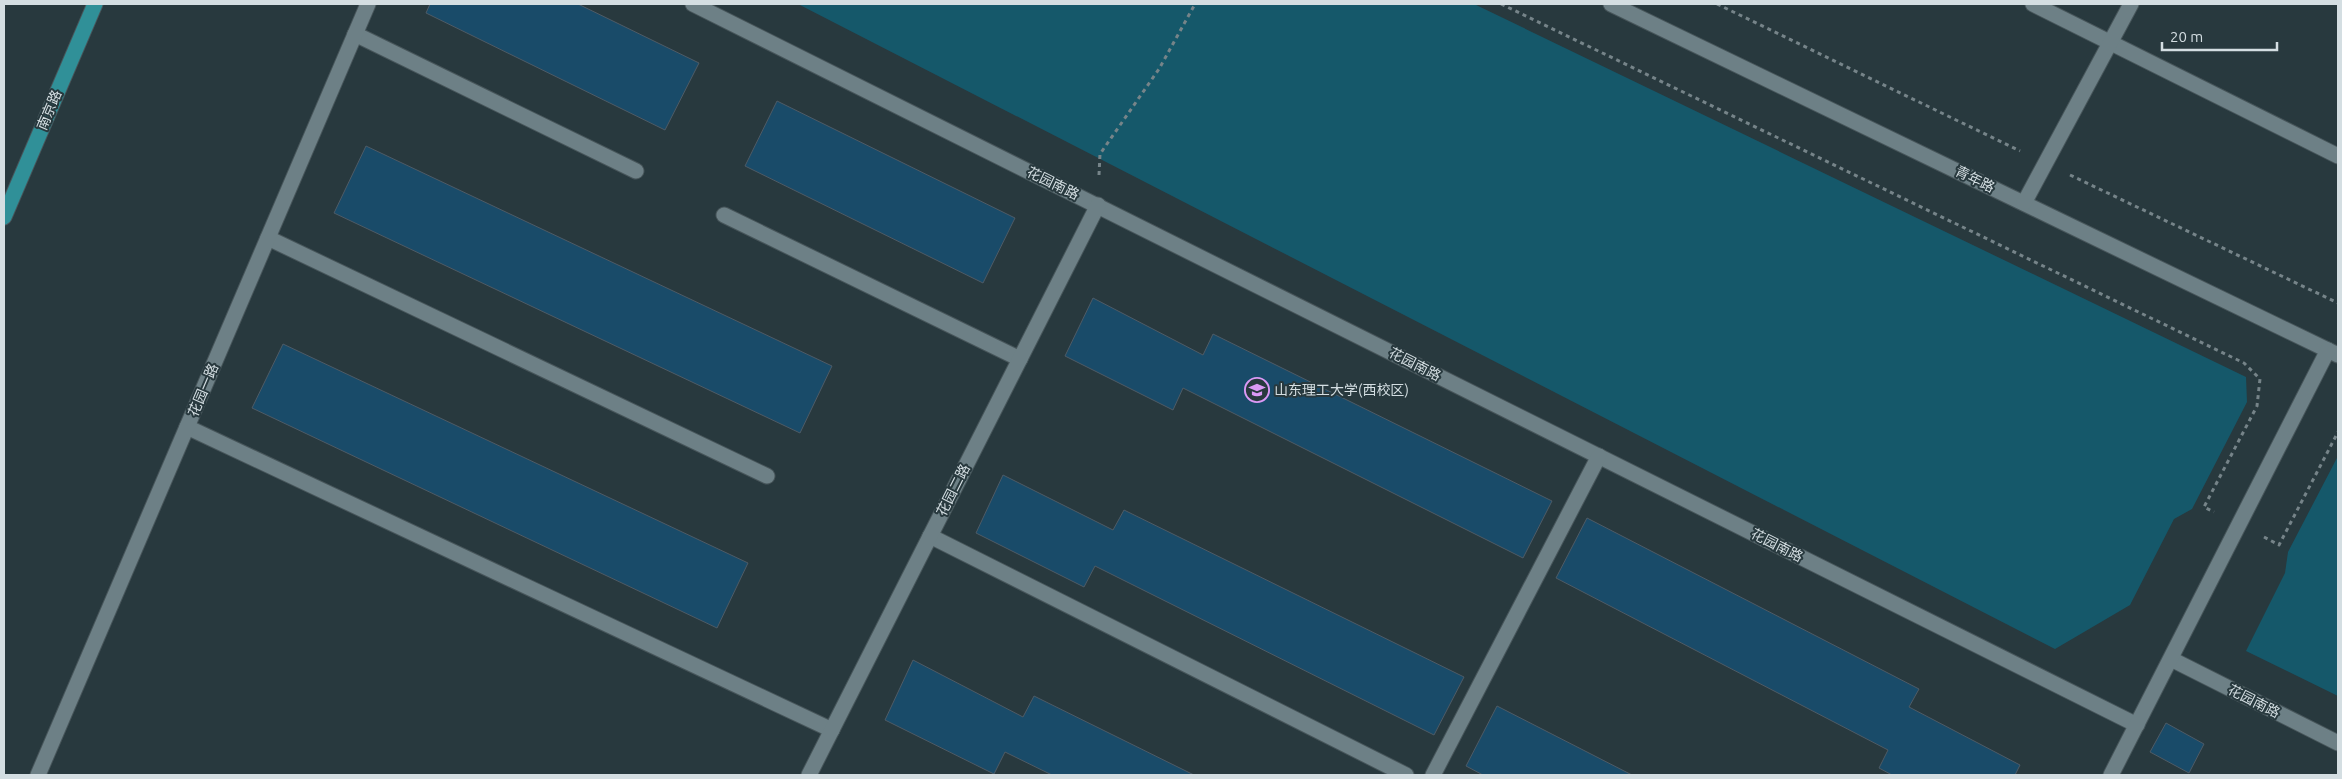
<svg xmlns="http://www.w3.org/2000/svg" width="2342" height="779" viewBox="0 0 2342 779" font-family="Ubuntu,'Noto Sans SC',sans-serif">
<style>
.green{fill:#15586a}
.building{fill:#194b69;stroke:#4e5b66}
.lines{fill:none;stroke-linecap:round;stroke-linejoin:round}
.street-casing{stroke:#47555a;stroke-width:17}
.primary-casing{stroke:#47555a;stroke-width:17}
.path{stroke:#768489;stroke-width:3;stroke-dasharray:4 4;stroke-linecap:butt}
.street{stroke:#6d8086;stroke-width:15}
.primary{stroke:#309098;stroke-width:15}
.labels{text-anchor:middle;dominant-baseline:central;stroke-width:4;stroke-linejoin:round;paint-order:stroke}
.street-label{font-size:14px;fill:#d4dee2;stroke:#28393e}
.poi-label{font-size:14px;fill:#d4dee2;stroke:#28393e;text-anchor:start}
</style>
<rect width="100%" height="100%" fill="#28393e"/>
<!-- green -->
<g class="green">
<polygon points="798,4 1474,4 2246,377 2247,402 2192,509 2174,519 2130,605 2055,649"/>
<polygon points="2338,456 2338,696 2246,651 2285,573 2288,552"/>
</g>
<!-- building -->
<g class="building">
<polygon points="430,4 578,4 699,63 665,130 426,13"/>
<polygon points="777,101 1015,218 983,283 745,166"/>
<polygon points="366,146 832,366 800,433 334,213"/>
<polygon points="1093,298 1203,355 1213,334 1552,501 1523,558 1183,388 1173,410 1065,356"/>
<polygon points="283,344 748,563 717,628 252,408"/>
<polygon points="1003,475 1113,530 1124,510 1464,677 1434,735 1095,566 1084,587 976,533"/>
<polygon points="1587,518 1919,689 1909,707 2020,765 2015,775 1892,775 1879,768 1888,750 1556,578"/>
<polygon points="913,660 1023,717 1034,696 1194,775 1052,775 1005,752 994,774 885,720"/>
<polygon points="1497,706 1632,775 1483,775 1466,766"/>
<polygon points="2166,723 2204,744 2189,773 2150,752"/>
</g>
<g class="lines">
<defs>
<g id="street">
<polyline points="693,4 2137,725"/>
<polyline points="1611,4 2338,355"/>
<polyline points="2033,4 2338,156"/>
<polyline points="355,34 636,171"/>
<polyline points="2024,203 2131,4"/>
<polyline points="724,215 1020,359"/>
<polyline points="268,238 767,476"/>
<polyline points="187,427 832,730"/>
<polyline points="930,536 1406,775"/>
<polyline points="2171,659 2338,743"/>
<polyline points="38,775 368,4"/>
<polyline points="809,775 1098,205"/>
<polyline points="1433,775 1599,456"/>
<polyline points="2111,775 2328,350"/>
</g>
<polyline id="primary" points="4,217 95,4"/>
</defs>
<!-- street casing -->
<use href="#street" class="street-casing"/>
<!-- primary casing -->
<use href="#primary" class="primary-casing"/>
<!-- path -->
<g class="path">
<polyline points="1501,4 2244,363 2260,379 2257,406 2204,507 2214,512"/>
<polyline points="1717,4 2020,151"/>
<polyline points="1099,175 1100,154 1159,69 1195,4"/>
<polyline points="2070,175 2338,303"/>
<polyline points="2264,537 2279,545 2338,432"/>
</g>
<!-- street -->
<use href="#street" class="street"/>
<!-- primary -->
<use href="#primary" class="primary"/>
</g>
<!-- icons -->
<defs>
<symbol id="university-ring" viewBox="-11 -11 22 22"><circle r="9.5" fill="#28393e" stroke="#db99f5" stroke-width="1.5"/><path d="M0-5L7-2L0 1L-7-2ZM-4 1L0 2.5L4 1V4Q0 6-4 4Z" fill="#db99f5"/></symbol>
</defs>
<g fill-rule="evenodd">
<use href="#university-ring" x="1243" y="376" width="28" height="28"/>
</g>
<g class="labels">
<!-- street labels -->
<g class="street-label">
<text transform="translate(49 110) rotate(-67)">南京路</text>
<text transform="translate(1975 179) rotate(26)">青年路</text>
<text transform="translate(1053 183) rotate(26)">花园南路</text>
<text transform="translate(1415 364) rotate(27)">花园南路</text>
<text transform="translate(203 390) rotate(-67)">花园一路</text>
<text transform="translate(953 490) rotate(-63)">花园二路</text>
<text transform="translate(1777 545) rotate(27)">花园南路</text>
<text transform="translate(2254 701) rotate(27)">花园南路</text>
</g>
<!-- poi labels -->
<g class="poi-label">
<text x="1274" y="390">山东理工大学(西校区)</text>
</g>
</g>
<!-- border -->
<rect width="2342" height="779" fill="none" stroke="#d4dee2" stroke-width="10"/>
<!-- scale -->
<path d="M2162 42v8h115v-8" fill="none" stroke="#d4dee2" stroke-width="2.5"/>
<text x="2170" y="42" font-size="15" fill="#d4dee2" stroke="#28393e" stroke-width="4" paint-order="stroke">20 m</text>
</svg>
